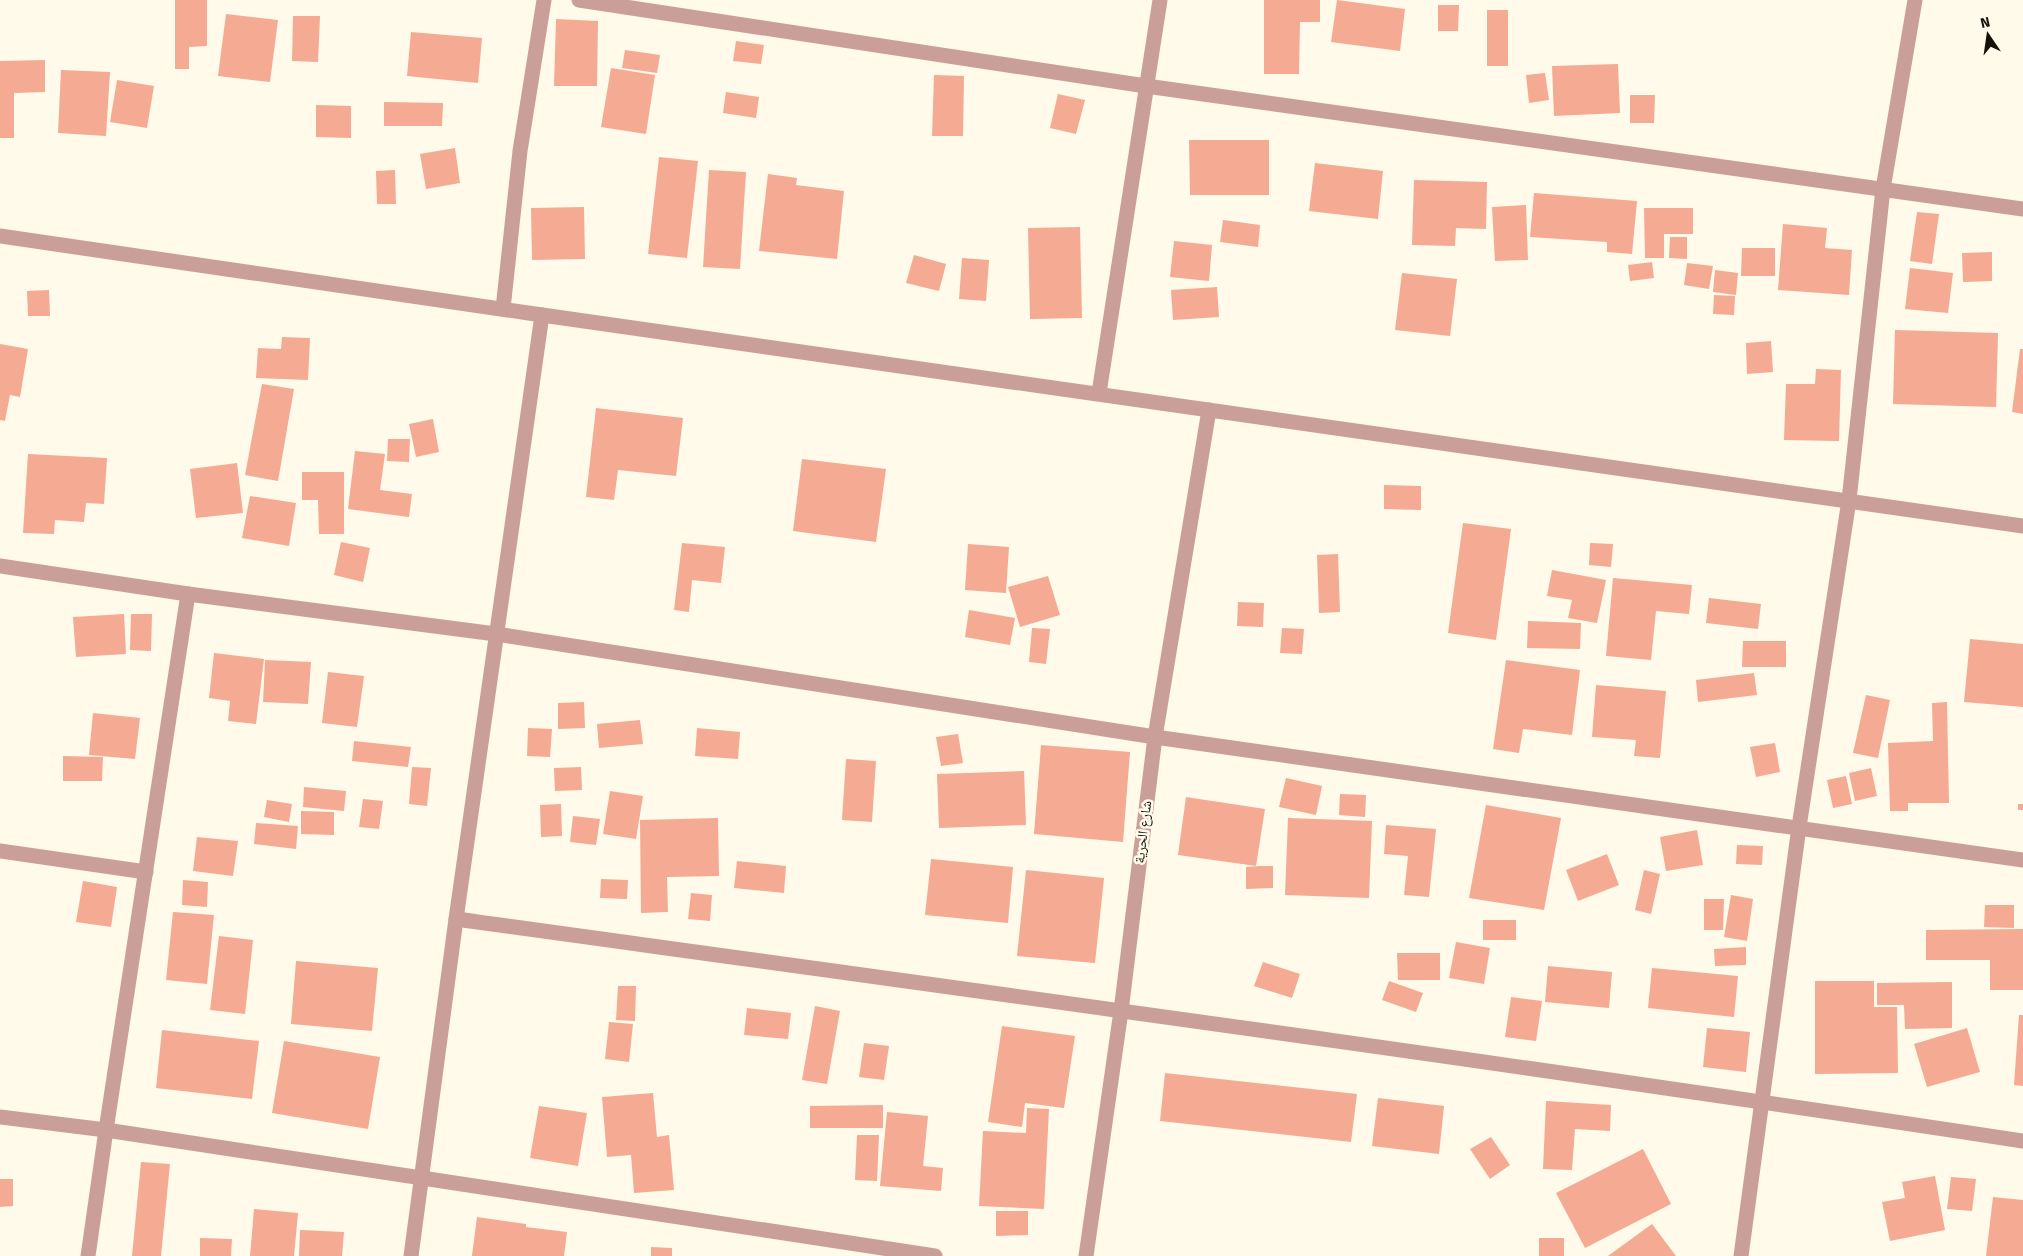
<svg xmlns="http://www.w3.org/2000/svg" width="2023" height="1256" viewBox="0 0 2023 1256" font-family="'Fira Sans','Noto Naskh Arabic',sans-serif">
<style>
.building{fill:#f5aa93}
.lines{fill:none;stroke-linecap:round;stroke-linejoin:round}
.street{stroke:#cb9f99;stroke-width:15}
.labels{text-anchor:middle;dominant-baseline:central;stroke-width:5;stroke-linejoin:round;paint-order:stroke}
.street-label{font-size:14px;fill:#14120b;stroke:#fffaea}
</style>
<rect width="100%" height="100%" fill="#fffaea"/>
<!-- building -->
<g class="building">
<polygon points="175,0 207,0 207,46 189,47 189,69 175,69"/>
<polygon points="1264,0 1320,0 1320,22 1300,22 1299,74 1264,74"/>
<polygon points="1337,0 1405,9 1400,51 1331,42"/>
<polygon points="1438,5 1459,5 1458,31 1438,31"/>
<rect x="1487" y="10" width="21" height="56"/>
<polygon points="226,14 278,20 270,82 218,76"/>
<polygon points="293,16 320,16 318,62 292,61"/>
<polygon points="556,19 598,21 597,86 554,86"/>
<polygon points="411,32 482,38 478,83 407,76"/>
<polygon points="736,41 764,45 761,64 733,61"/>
<polygon points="625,50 660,55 657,73 622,68"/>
<polygon points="45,60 45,92 14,93 14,138 0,138 0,61"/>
<polygon points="1618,64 1620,113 1554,116 1552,66"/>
<polygon points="611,68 655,75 646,134 601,127"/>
<polygon points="61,70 110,72 106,136 58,133"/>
<polygon points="1545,73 1549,100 1529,103 1526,75"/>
<polygon points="934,75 964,76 963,136 932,136"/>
<polygon points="117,80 154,86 147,128 110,122"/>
<polygon points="726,92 759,97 756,118 723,113"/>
<polygon points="1058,94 1085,100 1076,134 1050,128"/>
<polygon points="1630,95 1655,95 1654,123 1630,123"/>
<polygon points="384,102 443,103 442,126 384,126"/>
<polygon points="316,105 351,106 351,138 316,137"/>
<polygon points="1189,140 1269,140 1269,195 1190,195"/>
<polygon points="455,148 460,183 426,189 420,154"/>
<polygon points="659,157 698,161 687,258 648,254"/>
<polygon points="1315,163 1383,171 1378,219 1309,211"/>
<polygon points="395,170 396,204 377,204 376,171"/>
<polygon points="709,170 746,172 740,269 703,267"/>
<polygon points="768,174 797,178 796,185 844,191 837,259 759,251"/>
<polygon points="1414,180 1487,182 1486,229 1456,228 1455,246 1412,245"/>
<polygon points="1534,193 1637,201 1632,254 1607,252 1607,242 1530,237"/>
<polygon points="1526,205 1528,260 1495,261 1492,207"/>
<polygon points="584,207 585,259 532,260 531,208"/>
<polygon points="1644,208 1693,208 1693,234 1664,234 1664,258 1645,258"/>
<polygon points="1917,212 1939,214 1932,264 1910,261"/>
<polygon points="1223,220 1260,225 1258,247 1220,242"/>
<polygon points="1783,224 1827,228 1825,248 1852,250 1849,295 1778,290"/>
<polygon points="1080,227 1082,318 1030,319 1028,228"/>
<polygon points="1670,237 1687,237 1687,259 1669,258"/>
<polygon points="1174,241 1212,245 1209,281 1170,277"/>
<polygon points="1742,248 1775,248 1775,276 1741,276"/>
<polygon points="1992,252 1992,281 1963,282 1962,253"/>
<polygon points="914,255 946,264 939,291 906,283"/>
<polygon points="962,258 989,260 986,301 959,299"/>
<polygon points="1652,262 1654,278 1630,281 1628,265"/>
<polygon points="1687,263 1713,266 1709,289 1684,285"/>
<polygon points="1910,268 1953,273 1948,313 1905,309"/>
<polygon points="1715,270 1738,273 1736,295 1713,292"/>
<polygon points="1402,273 1457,279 1450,336 1395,330"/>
<polygon points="1217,287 1219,317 1173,320 1171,290"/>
<polygon points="49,290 50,316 28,316 27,291"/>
<polygon points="1714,295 1735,296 1734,315 1713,314"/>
<polygon points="1895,330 1998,333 1996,407 1893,404"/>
<polygon points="282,337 310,338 308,380 256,378 258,348 281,349"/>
<polygon points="1771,341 1773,372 1747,374 1746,343"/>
<polygon points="0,344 28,349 20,397 10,395 5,421 0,420"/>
<polygon points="2020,349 2023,349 2023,414 2012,412"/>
<polygon points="1816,369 1841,370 1839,441 1784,440 1786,384 1815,384"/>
<polygon points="262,384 294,389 278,481 245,475"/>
<polygon points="596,408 683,418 676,476 618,470 614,500 586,497"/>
<polygon points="433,419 439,452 416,457 409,424"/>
<polygon points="388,439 410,439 409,462 387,461"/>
<polygon points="355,451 385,454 380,490 412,494 409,517 348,509"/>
<polygon points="28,454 107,458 104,504 86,503 84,522 55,520 54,534 23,533"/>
<polygon points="802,459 886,469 876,542 793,531"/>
<polygon points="237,463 243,513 196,518 190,469"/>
<polygon points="302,472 344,472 344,534 319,534 318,500 302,500"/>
<polygon points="1384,485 1421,486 1421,510 1384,509"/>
<polygon points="250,496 296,503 289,546 242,538"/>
<polygon points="1463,523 1511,529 1496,640 1448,633"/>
<polygon points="341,542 370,548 363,582 334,575"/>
<polygon points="682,543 725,547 721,583 692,580 689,612 674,610"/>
<polygon points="1590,543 1613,544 1611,567 1589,565"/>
<polygon points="968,544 1009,547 1006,593 965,590"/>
<polygon points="1338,554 1340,612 1319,613 1317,555"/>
<polygon points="1552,570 1606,580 1597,623 1568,618 1572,600 1547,596"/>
<polygon points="1048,576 1060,615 1020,627 1008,587"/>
<polygon points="1613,578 1692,585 1689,614 1656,611 1651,660 1606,656"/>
<polygon points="1709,598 1761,604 1758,629 1706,623"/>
<polygon points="1238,602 1264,603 1263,627 1237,626"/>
<polygon points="969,610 1015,618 1010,645 965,637"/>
<polygon points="124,614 126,654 76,657 73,617"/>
<polygon points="131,614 152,614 151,651 130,650"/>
<polygon points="1528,621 1581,623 1580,649 1527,648"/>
<polygon points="1032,628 1050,629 1046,664 1029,662"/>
<polygon points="1282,628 1304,629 1302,654 1280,653"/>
<polygon points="1970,639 2023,644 2023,707 1964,702"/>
<polygon points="1743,641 1786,641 1786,667 1742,667"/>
<polygon points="214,653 264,659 256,724 228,721 230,701 209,698"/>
<polygon points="265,660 311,662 308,704 263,702"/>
<polygon points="1506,660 1580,670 1572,735 1523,729 1519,753 1493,749"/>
<polygon points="328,672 364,676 357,727 322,723"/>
<polygon points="1754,673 1757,695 1698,702 1696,680"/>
<polygon points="1596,685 1666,691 1660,758 1634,756 1636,740 1592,737"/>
<polygon points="1866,695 1890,700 1878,758 1853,753"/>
<polygon points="584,702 585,728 558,729 558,703"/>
<polygon points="1947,702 1949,803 1908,803 1908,811 1890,811 1888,743 1933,741 1932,703"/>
<polygon points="93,713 140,718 135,759 89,755"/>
<polygon points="640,720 643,744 599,748 597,724"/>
<polygon points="528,728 552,729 550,757 527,756"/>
<polygon points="697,728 740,732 738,759 695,756"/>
<polygon points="958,734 963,763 941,766 936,737"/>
<polygon points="354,741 411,747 408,767 352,761"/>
<polygon points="1775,743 1780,772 1756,777 1750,747"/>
<polygon points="1041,745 1130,752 1123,842 1034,834"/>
<polygon points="63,756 103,757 102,781 63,781"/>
<polygon points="846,759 876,761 872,822 842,820"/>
<polygon points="412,767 431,768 427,806 409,804"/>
<polygon points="581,767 582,790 555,791 554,768"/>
<polygon points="1871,768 1877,796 1855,801 1849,773"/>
<polygon points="1024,771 1026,825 939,828 937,774"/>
<polygon points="1846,776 1852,804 1833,808 1827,780"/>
<polygon points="1286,778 1322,786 1316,815 1279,807"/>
<polygon points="304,787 346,791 344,811 303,807"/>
<polygon points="610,791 643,796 636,839 603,834"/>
<polygon points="1340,794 1366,795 1365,817 1339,815"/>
<polygon points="1186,797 1265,809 1256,866 1178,855"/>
<polygon points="363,799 383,801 379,829 359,827"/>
<polygon points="267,800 292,804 289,822 264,817"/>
<polygon points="561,804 562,836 541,837 540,805"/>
<rect x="2018" y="804" width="5" height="6"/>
<polygon points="1486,805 1561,818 1544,910 1469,898"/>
<polygon points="301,811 334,812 334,835 301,834"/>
<polygon points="573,816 600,819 596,845 570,842"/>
<polygon points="718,818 719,876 667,877 668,912 641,913 640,820"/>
<polygon points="1288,818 1372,821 1369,898 1285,895"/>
<polygon points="256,823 298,826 296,849 254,844"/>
<polygon points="1386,825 1436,829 1429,897 1404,895 1408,856 1384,854"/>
<polygon points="1697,830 1703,865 1666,871 1660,837"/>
<polygon points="197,837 238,841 233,876 193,871"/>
<polygon points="1737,845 1763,846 1762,865 1736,864"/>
<polygon points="1607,854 1619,885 1578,901 1566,870"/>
<polygon points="931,859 1013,867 1008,923 925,915"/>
<polygon points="737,861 786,866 784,893 734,888"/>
<polygon points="1260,866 1273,866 1273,888 1246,889 1246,867"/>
<polygon points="1026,870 1104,878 1095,963 1017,956"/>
<polygon points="1644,870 1660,874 1651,914 1635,910"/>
<polygon points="601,879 628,880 627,899 600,898"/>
<polygon points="183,880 208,882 207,907 182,905"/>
<polygon points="83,881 117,887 111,927 76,922"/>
<polygon points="691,893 712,895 710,921 688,919"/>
<polygon points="1731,895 1753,899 1747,941 1724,937"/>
<polygon points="1704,899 1724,899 1723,930 1704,930"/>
<polygon points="1985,905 2014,905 2014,928 1984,927"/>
<polygon points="173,912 214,915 207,984 166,980"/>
<rect x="1483" y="920" width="33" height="20"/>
<polygon points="2023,929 2023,990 1990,990 1990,960 1926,960 1926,930"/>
<polygon points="219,936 253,940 245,1014 210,1010"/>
<polygon points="1456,942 1490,948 1484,984 1449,978"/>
<polygon points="1746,947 1746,965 1715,966 1714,949"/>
<polygon points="1397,953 1440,953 1440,980 1398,980"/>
<polygon points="296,961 378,968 372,1031 291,1024"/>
<polygon points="1263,962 1300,974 1292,998 1254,986"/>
<polygon points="1548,966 1612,972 1609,1008 1545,1002"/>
<polygon points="1652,968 1738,976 1734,1017 1648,1008"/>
<polygon points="1389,981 1423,993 1416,1012 1382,1000"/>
<polygon points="1815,981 1874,981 1874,1007 1897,1007 1898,1073 1815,1074"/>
<polygon points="1952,982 1952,1028 1905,1029 1904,1005 1877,1005 1877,983"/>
<polygon points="618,986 636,986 635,1021 616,1020"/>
<polygon points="1511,997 1542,1001 1536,1041 1505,1037"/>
<polygon points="815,1006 840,1011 827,1084 802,1080"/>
<polygon points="747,1008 791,1013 788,1039 744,1035"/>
<polygon points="2019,1015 2023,1015 2023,1086 2014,1085"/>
<polygon points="609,1022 633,1024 629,1062 605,1059"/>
<polygon points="1002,1026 1075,1036 1064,1108 1025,1103 1022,1127 988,1122"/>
<polygon points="1707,1028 1750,1032 1746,1072 1703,1067"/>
<polygon points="1967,1028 1980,1072 1927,1087 1914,1044"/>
<polygon points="162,1030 259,1041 252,1099 156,1088"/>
<polygon points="284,1041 380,1057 368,1129 272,1113"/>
<polygon points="864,1043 889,1046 884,1080 859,1077"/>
<polygon points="1165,1073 1357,1094 1351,1142 1160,1121"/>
<polygon points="653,1093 657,1137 669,1135 674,1190 634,1193 631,1155 607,1157 602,1097"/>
<polygon points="1378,1098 1444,1106 1439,1154 1372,1146"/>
<polygon points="1546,1101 1611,1105 1610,1131 1575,1129 1572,1170 1543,1169"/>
<polygon points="883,1105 883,1128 810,1128 810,1106"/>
<polygon points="539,1106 587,1113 578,1166 530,1158"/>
<polygon points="1027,1108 1049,1109 1044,1209 979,1206 983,1131 1026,1133"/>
<polygon points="887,1112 928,1116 923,1166 943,1168 941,1191 880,1186"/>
<polygon points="857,1135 879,1135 877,1181 855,1180"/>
<polygon points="1491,1137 1510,1165 1490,1179 1470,1149"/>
<polygon points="1643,1149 1671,1204 1585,1248 1556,1193"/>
<polygon points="141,1162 170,1164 161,1256 132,1256"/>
<polygon points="1935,1176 1945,1230 1890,1241 1882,1202 1905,1198 1902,1182"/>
<polygon points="1951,1177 1976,1179 1972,1211 1947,1209"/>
<polygon points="0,1179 13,1179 13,1206 0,1207"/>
<polygon points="1993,1197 2023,1200 2023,1256 1986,1256"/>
<polygon points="254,1209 298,1213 294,1256 250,1256"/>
<polygon points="996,1211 1028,1211 1028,1235 996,1236"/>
<polygon points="477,1217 526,1224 526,1227 567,1232 564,1256 472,1256"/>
<polygon points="1652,1224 1676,1256 1608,1256"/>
<polygon points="300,1230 344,1232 342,1256 299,1256"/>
<polygon points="200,1238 232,1239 231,1256 200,1256"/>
<rect x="1539" y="1238" width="25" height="18"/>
<polygon points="651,1247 672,1248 672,1256 651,1256"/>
</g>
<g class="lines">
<!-- street -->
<g class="street">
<polyline points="579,0 1146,86 2023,209"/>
<polyline points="0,236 542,315 2023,526"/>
<polyline points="503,309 520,151 544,0"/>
<polyline points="1099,393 1160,0"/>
<polyline points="0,566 188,594 496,634 1155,737 2023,860"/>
<polyline points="0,851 146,872"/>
<path d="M 456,919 C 978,991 1501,1062 2023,1141"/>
<polyline points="0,1117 106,1130 935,1256"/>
<polyline points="88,1256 106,1130 188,594"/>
<polyline points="411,1256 456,919 542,315"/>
<polyline points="1086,1256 1121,1011 1155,737 1209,410"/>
<polyline points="1741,1256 1799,827 1849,500 1883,189 1915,0"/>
</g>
</g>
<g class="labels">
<!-- street labels -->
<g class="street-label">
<text transform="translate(1143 832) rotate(-83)">شارع الحرية</text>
</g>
</g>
<!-- north arrow -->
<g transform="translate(1988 35) rotate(347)" stroke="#fffaea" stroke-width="4" paint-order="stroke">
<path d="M0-4L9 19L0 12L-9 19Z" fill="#14120b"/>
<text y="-8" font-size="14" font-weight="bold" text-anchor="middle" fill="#14120b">N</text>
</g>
</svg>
